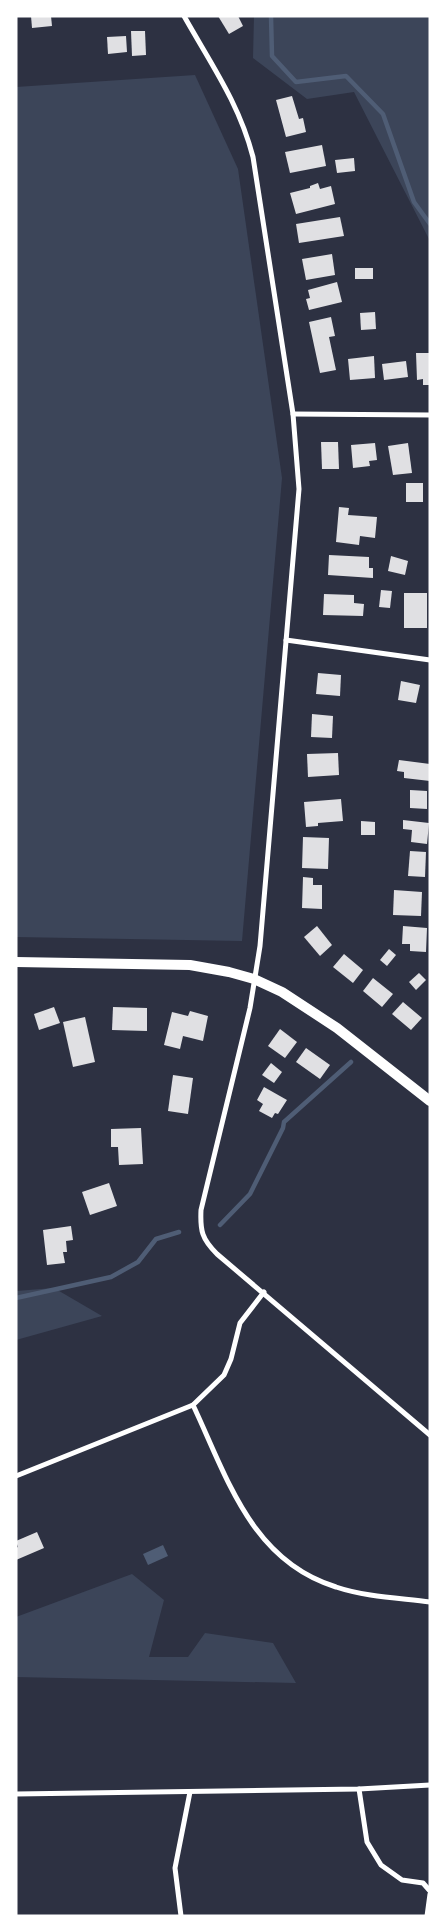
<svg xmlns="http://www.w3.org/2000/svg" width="446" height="1932" viewBox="0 0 446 1932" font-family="'PT Sans',sans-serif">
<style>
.green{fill:#3c4559}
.water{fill:#4f5d75}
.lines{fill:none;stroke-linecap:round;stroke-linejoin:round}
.stream{stroke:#4f5d75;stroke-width:4.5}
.building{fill:#e0e0e3}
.minor{stroke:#fff;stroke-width:5}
.primary{stroke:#fff;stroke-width:10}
</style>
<rect width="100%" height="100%" fill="#2d3142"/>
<!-- green -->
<g class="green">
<polygon points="254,16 430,16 430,241 354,92 307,99 253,58"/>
<polygon points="195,75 238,169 282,478 242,941 16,937 16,87"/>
<polygon points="54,1288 102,1316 16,1340 16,1291"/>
<polygon points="132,1574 164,1600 149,1657 188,1657 205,1633 273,1643 296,1683 16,1677 16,1617"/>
</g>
<!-- water -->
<polygon class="water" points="163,1545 168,1556 148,1565 143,1554"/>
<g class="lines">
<!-- stream -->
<g class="stream">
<polyline points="271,16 272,56 296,82 346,76 383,114 414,202 430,224"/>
<polyline points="220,1225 250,1194 283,1128 284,1122 351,1062"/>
<polyline points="16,1298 111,1277 138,1262 156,1239 179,1232"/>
</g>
</g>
<!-- building -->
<g class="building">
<polygon points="31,16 51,16 52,26 32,28"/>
<polygon points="218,16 238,16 243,26 229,34"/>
<polygon points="131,31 145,31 146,55 132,56"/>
<polygon points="126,36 127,52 108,54 107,37"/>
<polygon points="292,96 299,119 303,118 306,132 286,137 276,100"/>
<polygon points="322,145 326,166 290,173 285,152"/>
<polygon points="354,158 355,171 337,173 335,160"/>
<polygon points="318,183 320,189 331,186 335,204 296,214 290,193 310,188 310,186"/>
<polygon points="340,217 344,236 299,243 296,224"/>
<polygon points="332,254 335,275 306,280 302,259"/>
<rect x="355" y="268" width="18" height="11"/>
<polygon points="337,282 342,302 309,310 306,299 310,298 308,290"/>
<polygon points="375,312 376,329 361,330 360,313"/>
<polygon points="331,317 335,336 329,337 336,370 320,373 309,322"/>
<polygon points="416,353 430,353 430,385 423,385 423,379 417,380"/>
<polygon points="374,356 375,378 350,380 348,359"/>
<polygon points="406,361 408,377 384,380 382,364"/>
<polygon points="321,442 338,442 339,469 322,469"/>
<polygon points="375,443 377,460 369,461 370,466 353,468 351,445"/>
<polygon points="408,443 412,473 393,475 388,446"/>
<rect x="406" y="483" width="17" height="19"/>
<polygon points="339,507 349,508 348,515 377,517 375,538 360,536 359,545 336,542"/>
<polygon points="329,555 369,557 369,568 373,568 373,578 328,575"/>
<polygon points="391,556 408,561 405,575 388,571"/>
<polygon points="381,590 392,591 390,608 379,607"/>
<rect x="404" y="593" width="23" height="35"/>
<polygon points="324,594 354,595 354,603 364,604 363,616 323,615"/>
<polygon points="318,673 341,675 340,696 316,694"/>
<polygon points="401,681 420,685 416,703 398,700"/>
<polygon points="312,714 333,716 332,738 311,737"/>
<polygon points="338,753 339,775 308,777 307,754"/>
<polygon points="399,760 430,764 430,781 404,778 404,772 397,771"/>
<polygon points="410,790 427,791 427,809 410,808"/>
<polygon points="341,799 343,821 318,823 318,826 306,827 304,802"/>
<polygon points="403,820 429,823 427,844 411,842 412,830 403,829"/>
<polygon points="361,821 375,822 375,835 361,835"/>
<polygon points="303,837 329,838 328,869 302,868"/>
<polygon points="410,851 426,852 425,877 408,876"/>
<polygon points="303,877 313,878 313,885 322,885 322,909 302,908"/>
<polygon points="394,890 422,892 421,916 393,915"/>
<polygon points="317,926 332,945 320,956 304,937"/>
<polygon points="403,926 427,928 426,952 410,951 410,944 402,944"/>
<polygon points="389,949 396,955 387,966 380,960"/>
<polygon points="344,954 363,970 353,983 333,967"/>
<polygon points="419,973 426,980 416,990 409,982"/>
<polygon points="373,978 393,994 382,1007 363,991"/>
<polygon points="403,1002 422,1018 411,1030 392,1014"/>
<polygon points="54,1007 60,1023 39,1030 34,1014"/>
<polygon points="113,1007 147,1008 147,1031 112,1030"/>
<polygon points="190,1011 208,1016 203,1041 183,1036 180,1049 164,1045 172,1012 188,1016"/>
<polygon points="85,1017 95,1062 73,1067 63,1022"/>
<polygon points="280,1029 297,1042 285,1058 268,1046"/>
<polygon points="306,1048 330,1065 320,1079 296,1062"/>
<polygon points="271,1063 282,1072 274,1083 262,1075"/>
<polygon points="173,1075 193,1078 188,1114 168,1111"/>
<polygon points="264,1087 287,1100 278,1114 275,1113 272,1118 259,1111 263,1104 257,1100"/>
<polygon points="141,1128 143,1164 119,1165 118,1147 111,1147 111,1129"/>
<polygon points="109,1183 117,1206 90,1215 82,1192"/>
<polygon points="71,1226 73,1240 66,1241 67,1252 63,1252 65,1263 47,1265 43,1230"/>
<polygon points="37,1532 44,1548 16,1560 16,1548 18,1547 16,1541"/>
</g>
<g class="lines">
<!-- minor -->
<g class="minor">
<path d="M 184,16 C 211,64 239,103 253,157 L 293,414 L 299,489 L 260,946 L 250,1008 L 201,1210 C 200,1231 202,1239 217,1254 L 430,1435"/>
<polyline points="293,414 430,415"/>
<polyline points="286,640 430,660"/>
<path d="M 193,1405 C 227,1477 251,1561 336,1587 C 366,1597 399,1598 430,1602"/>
<polyline points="16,1476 193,1405 224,1375 231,1359 240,1323 264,1292"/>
<polyline points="359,1789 367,1842 381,1865 402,1880 423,1883 430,1891"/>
<polyline points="16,1794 359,1789 430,1785"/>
<polyline points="181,1916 175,1868 190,1792"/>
<polyline points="427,1916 430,1894"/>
</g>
<!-- primary -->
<polyline class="primary" points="16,962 190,965 229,972 254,979 282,992 337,1028 430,1101"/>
</g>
<!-- border -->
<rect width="446" height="1932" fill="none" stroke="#ffffff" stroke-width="35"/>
</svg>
